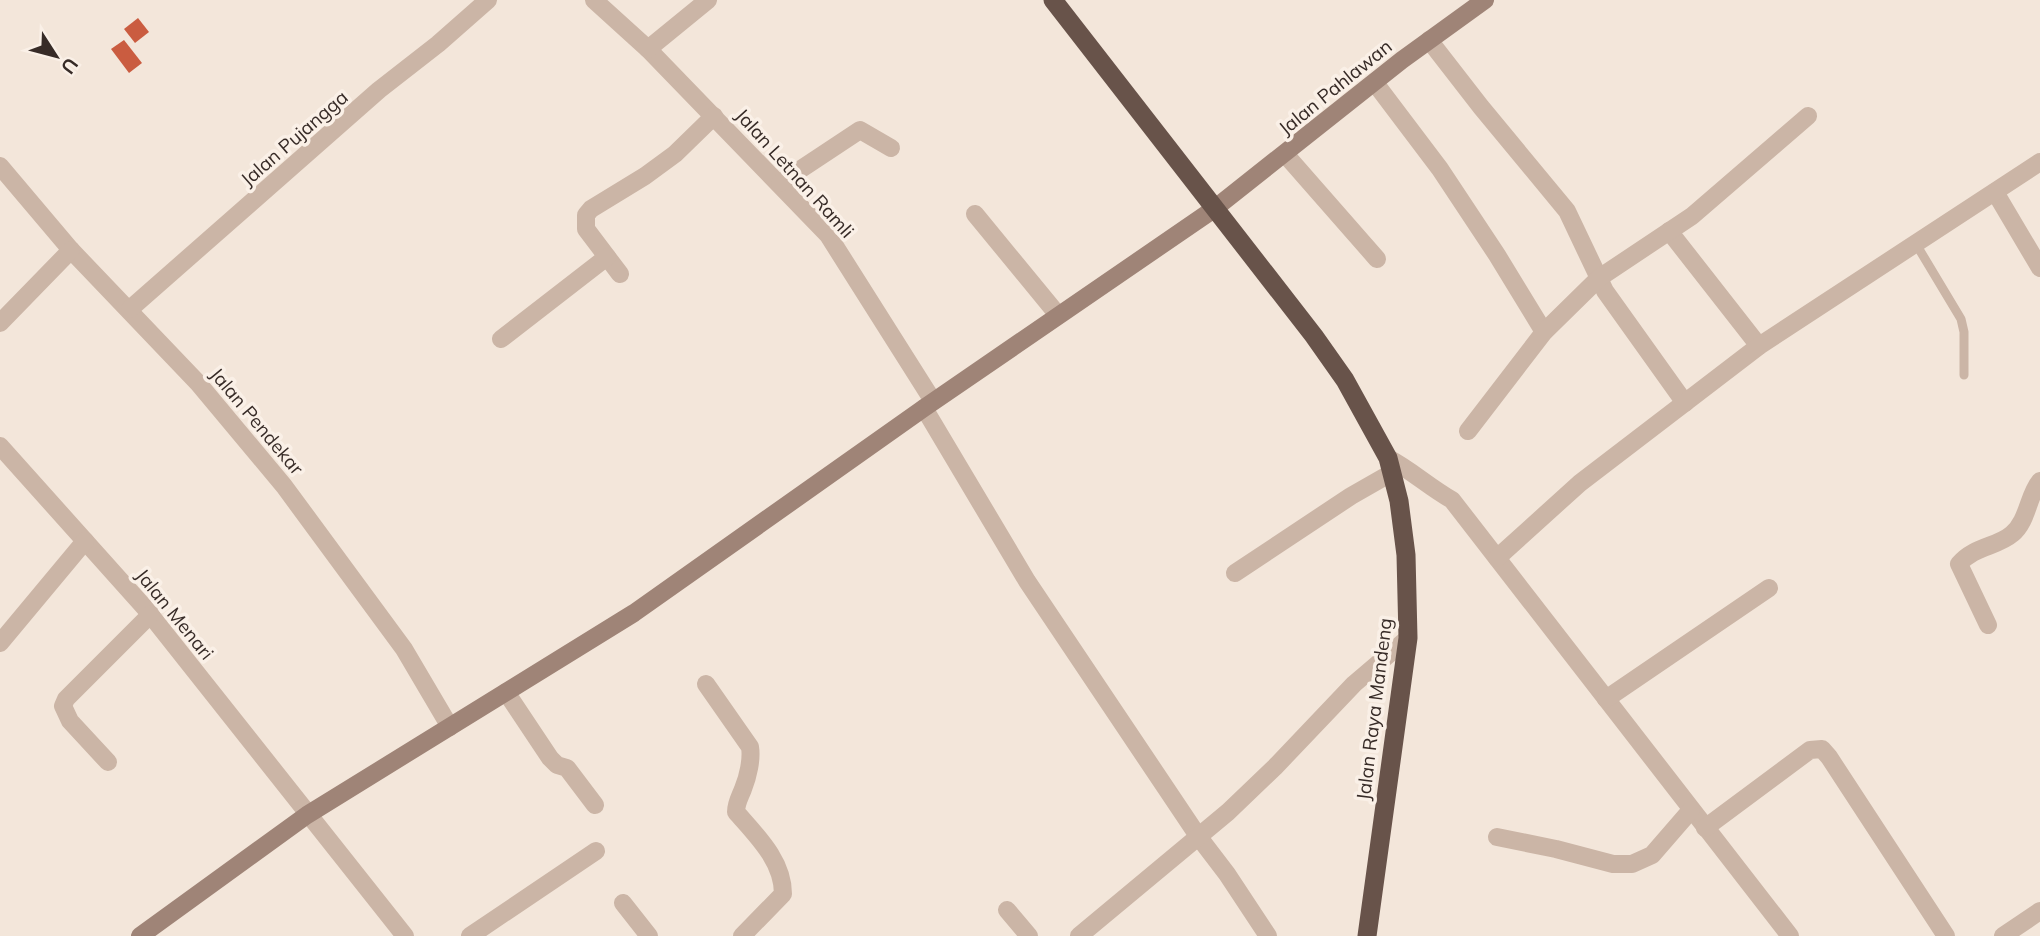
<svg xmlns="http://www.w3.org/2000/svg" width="2040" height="936" viewBox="0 0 2040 936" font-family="Mulish,sans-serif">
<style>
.building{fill:#ca5c40}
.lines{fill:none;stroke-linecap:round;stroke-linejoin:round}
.service{stroke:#cbb5a6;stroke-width:9}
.minor{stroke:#cbb5a6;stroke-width:18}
.secondary{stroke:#9f8477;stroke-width:18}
.trunk{stroke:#68534a;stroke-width:19}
.labels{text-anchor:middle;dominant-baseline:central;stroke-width:7;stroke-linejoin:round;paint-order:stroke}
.street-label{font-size:19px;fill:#372b27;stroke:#faf0e7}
</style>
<rect width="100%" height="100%" fill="#f3e6da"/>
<!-- building -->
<g class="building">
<polygon points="138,18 149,32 135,43 124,29"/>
<polygon points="124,40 142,63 129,73 111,49"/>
</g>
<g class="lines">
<!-- service -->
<polyline class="service" points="1916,244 1961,319 1964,332 1964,375"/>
<!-- minor -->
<g class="minor">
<polyline points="594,0 648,49 828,235 933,401"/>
<polyline points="1429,40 1481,107 1567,211 1605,291 1685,403"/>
<polyline points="648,49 708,0"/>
<polyline points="1375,83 1440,169 1497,255 1544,332"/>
<polyline points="1285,154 1377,259"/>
<polyline points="0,166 71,250 198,383 284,486 404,649 450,727"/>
<polyline points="780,183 860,130 891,148"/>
<polyline points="1995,192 2040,268"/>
<polyline points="975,214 1058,315"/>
<polyline points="1669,231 1759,346"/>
<polyline points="620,274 586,229 586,215 591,209 645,176 675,154 714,116"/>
<polyline points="130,309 379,90 438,44 488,0"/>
<polyline points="0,323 71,250"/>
<polyline points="501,339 607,257"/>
<polyline points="924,408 1027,581 1198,836 1227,874 1268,936"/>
<polyline points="1468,431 1544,332 1599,278 1692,216 1808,116"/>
<polyline points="0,446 145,608 405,936"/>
<path d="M 1388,458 C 1411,470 1429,487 1452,500 L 1790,936"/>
<polyline points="1497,558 1580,483 1759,346 2040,162"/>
<polyline points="1235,573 1351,496 1393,472"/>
<path d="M 1988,625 L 1959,564 C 1974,546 1997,547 2012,534 C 2028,521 2028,495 2040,481"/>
<polyline points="0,643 85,541"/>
<path d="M 706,684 L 750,747 C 752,759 748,777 743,789 C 740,797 736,803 736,812 C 757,836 783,861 783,894 L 742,936"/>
<polyline points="506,692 550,758 557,765 567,768 595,805"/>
<polyline points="1606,699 1769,588"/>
<polyline points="108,762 70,721 63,706 66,699 151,614"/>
<polyline points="1705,828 1810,750 1822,749 1829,757 1946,936"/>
<polyline points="1497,837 1556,849 1613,864 1632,864 1652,855 1691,810"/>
<polyline points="623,903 649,936"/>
<polyline points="1007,910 1029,936"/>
<polyline points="470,936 596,851"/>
<polyline points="1079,936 1228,812 1275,767 1354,684 1408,638"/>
<polyline points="2003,936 2040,911"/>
</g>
<!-- secondary -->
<polyline class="secondary" points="140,936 307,815 634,613 924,408 1214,209 1402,60 1485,0"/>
<!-- trunk -->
<polyline class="trunk" points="1053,0 1314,336 1345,380 1388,458 1399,501 1406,555 1408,638 1367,936"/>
</g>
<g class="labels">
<!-- street labels -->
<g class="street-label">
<text transform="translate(1335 87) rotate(-39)">Jalan Pahlawan</text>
<text transform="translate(294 138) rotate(-41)">Jalan Pujangga</text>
<text transform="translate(795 173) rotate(48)">Jalan Letnan Ramli</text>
<text transform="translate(257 421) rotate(50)">Jalan Pendekar</text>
<text transform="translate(175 614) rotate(51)">Jalan Menari</text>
<text transform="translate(1374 709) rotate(-83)">Jalan Raya Mandeng</text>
</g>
</g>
<!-- north arrow -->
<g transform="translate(56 56) rotate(126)" stroke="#faf0e7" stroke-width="5" paint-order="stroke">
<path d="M0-5L12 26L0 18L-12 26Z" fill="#372b27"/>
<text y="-10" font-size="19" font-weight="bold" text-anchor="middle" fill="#372b27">U</text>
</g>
</svg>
